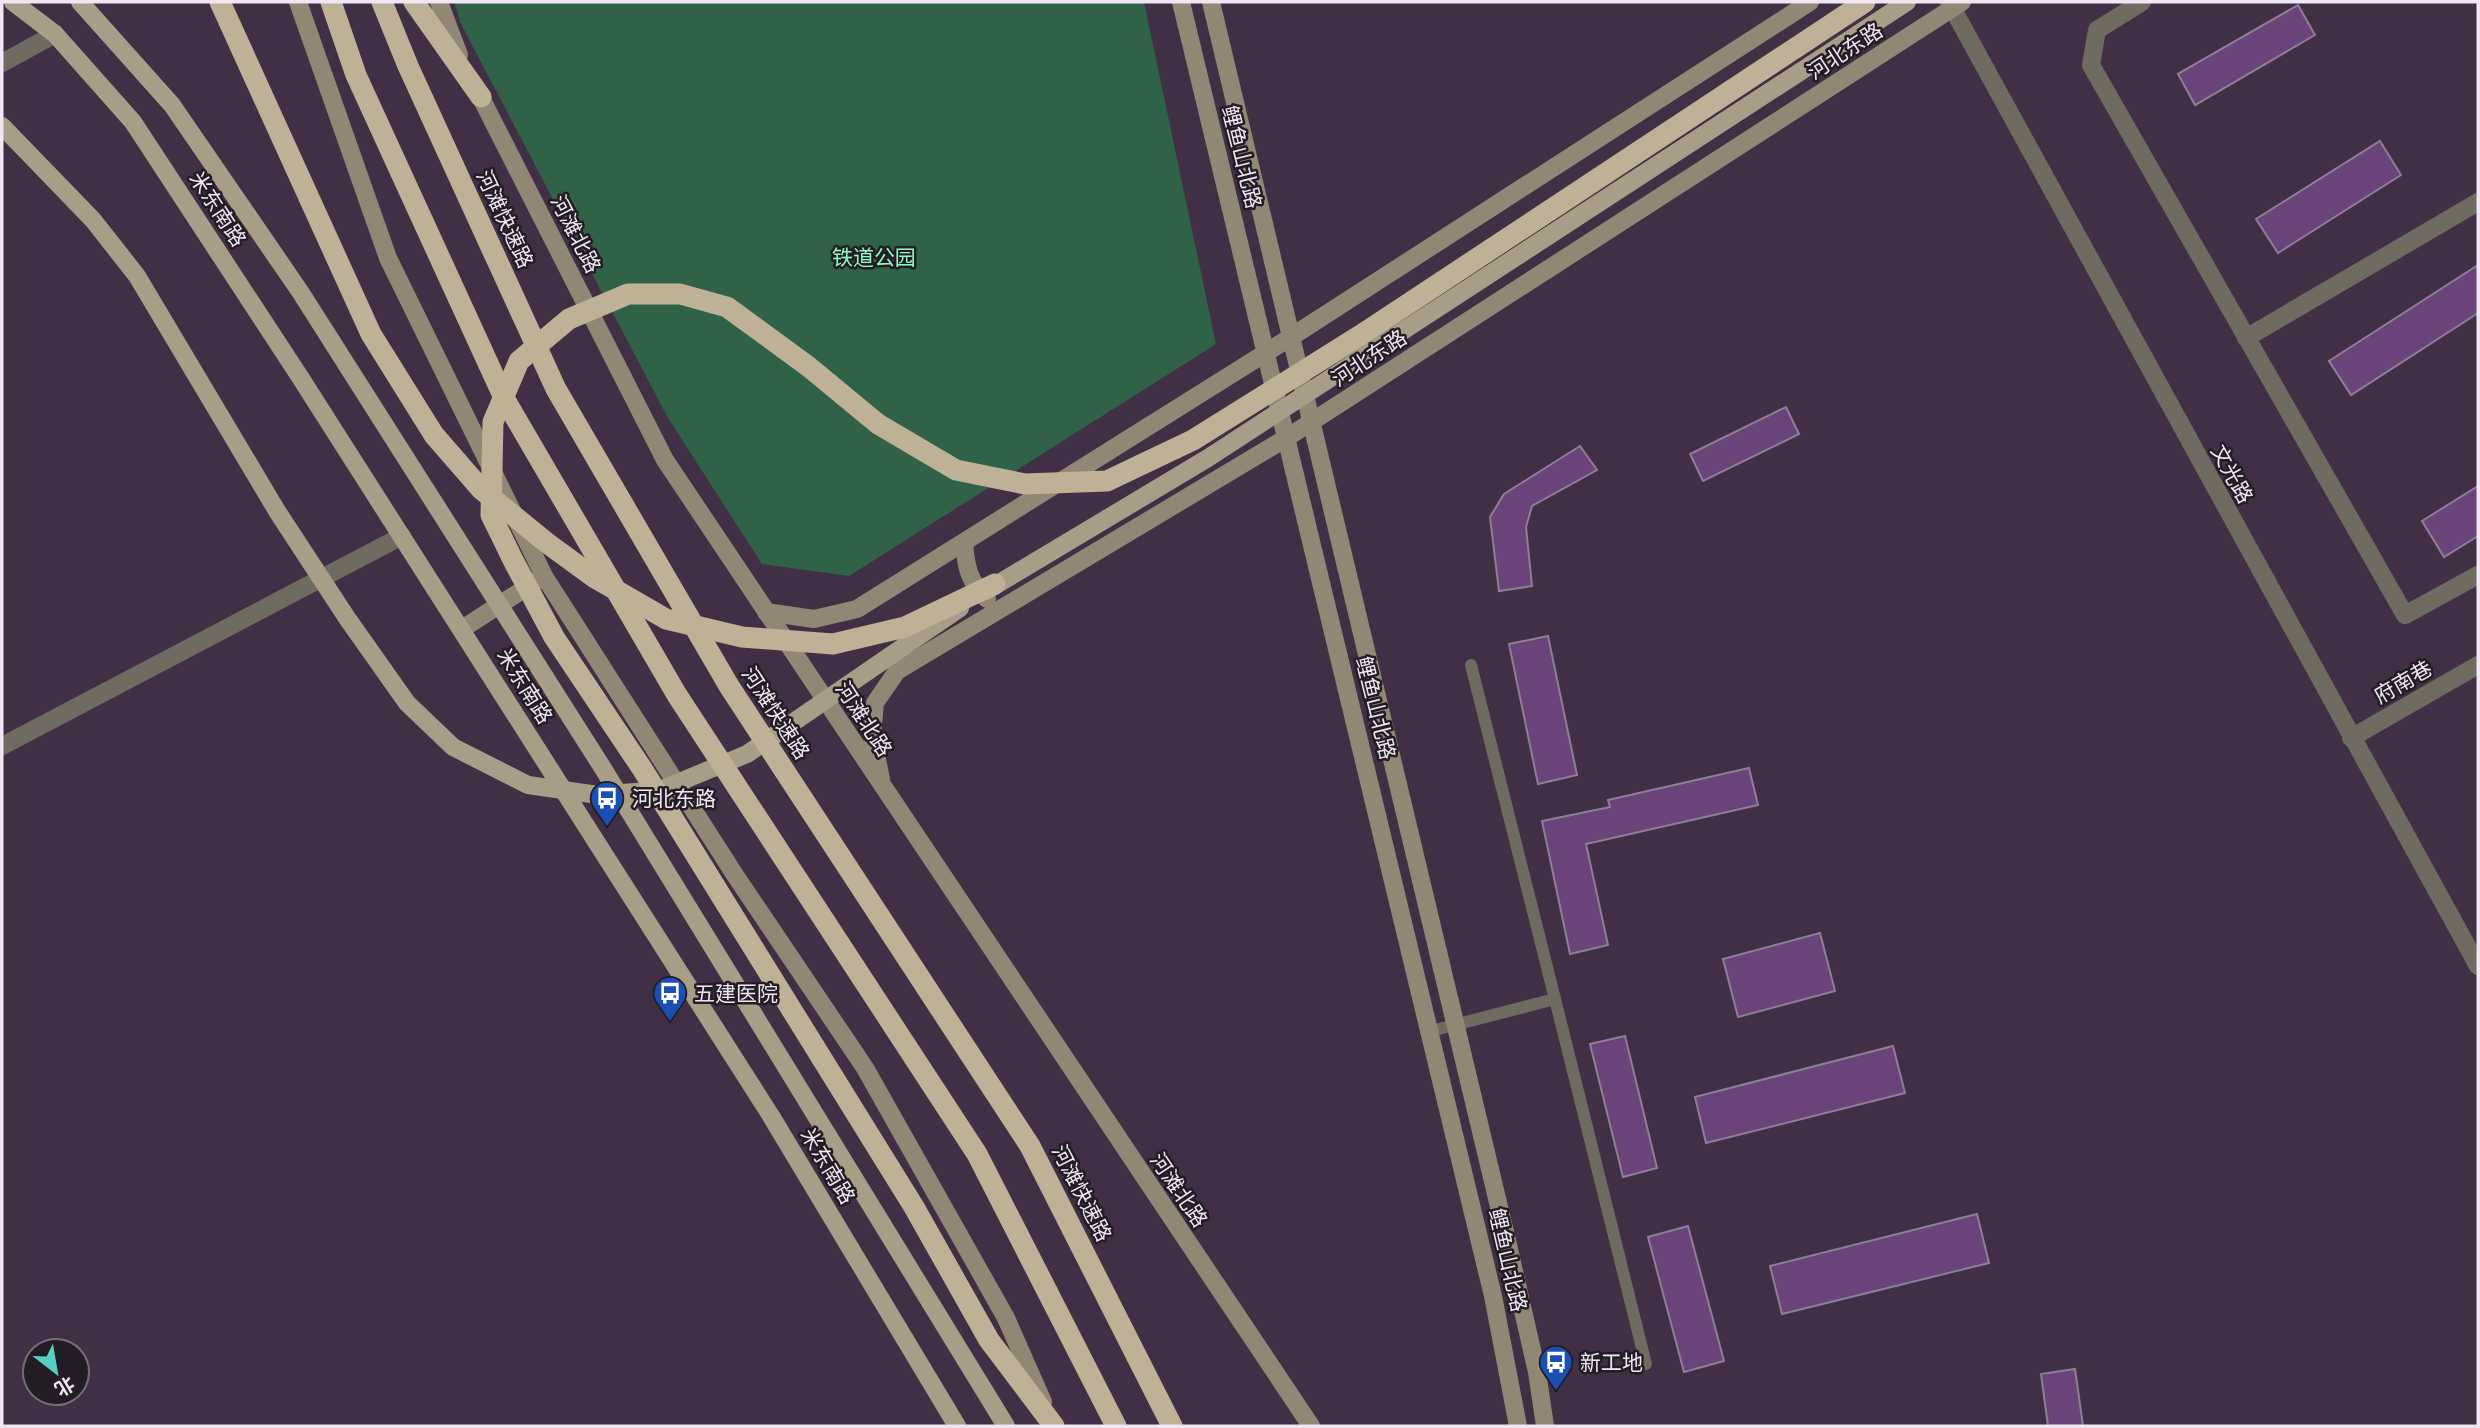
<svg xmlns="http://www.w3.org/2000/svg" width="2480" height="1428" viewBox="0 0 2480 1428" font-family="Helvetica,'Noto Sans SC',sans-serif">
<style>
.green{fill:#306247}
.building{fill:#694379;stroke:#8e7e96;stroke-width:2}
.lines{fill:none;stroke-linecap:round;stroke-linejoin:round}
.lane{stroke:#706b60;stroke-width:12}
.street{stroke:#706b60;stroke-width:18}
.secondary{stroke:#908875;stroke-width:18}
.primary{stroke:#a89d86;stroke-width:18}
.highway{stroke:#beb195;stroke-width:21}
.labels{text-anchor:middle;dominant-baseline:central;stroke-width:5;stroke-linejoin:round;paint-order:stroke}
.street-label{font-size:21px;fill:#f1e6f3;stroke:#231c25}
.park-label{font-size:21px;fill:#92f9bf;stroke:#231c25}
.poi-label{font-size:21px;fill:#f1e6f3;stroke:#231c25;text-anchor:start}
</style>
<rect width="100%" height="100%" fill="#413045"/>
<!-- green -->
<polygon class="green" points="454,2 1144,2 1216,344 849,576 762,564 668,418 461,24"/>
<!-- building -->
<g class="building">
<polygon points="2298,5 2315,35 2195,105 2178,74"/>
<polygon points="2380,141 2401,175 2278,253 2256,219"/>
<polygon points="2478,265 2478,313 2351,395 2329,361"/>
<polygon points="1786,407 1799,434 1703,481 1690,454"/>
<polygon points="1580,446 1597,470 1532,506 1526,527 1532,586 1499,591 1490,517 1504,494"/>
<polygon points="2478,486 2478,536 2444,557 2422,521"/>
<polygon points="1548,636 1577,775 1538,784 1509,644"/>
<polygon points="1749,768 1758,805 1586,844 1608,945 1570,954 1542,821 1610,807 1608,800"/>
<polygon points="1820,933 1835,991 1738,1017 1723,959"/>
<polygon points="1625,1036 1657,1168 1623,1177 1590,1044"/>
<polygon points="1893,1046 1905,1093 1706,1143 1695,1097"/>
<polygon points="1977,1214 1989,1263 1782,1314 1770,1266"/>
<polygon points="1688,1226 1724,1361 1684,1372 1648,1237"/>
<polygon points="2075,1369 2083,1426 2048,1426 2041,1374"/>
</g>
<g class="lines">
<!-- lane -->
<g class="lane">
<polyline points="1471,665 1555,999"/>
<polyline points="1431,1031 1555,999 1646,1364"/>
</g>
<!-- street -->
<g class="street">
<polyline points="1949,2 2478,966"/>
<polyline points="2142,2 2097,30 2091,65 2405,615 2478,575"/>
<polyline points="2,63 55,34"/>
<polyline points="2246,338 2478,202"/>
<polyline points="2351,738 2478,665"/>
<polyline points="2,746 402,536"/>
</g>
<!-- secondary -->
<g class="secondary">
<polyline points="298,2 388,258 544,576 733,872 865,1068 1006,1318 1043,1402"/>
<polyline points="439,2 459,55"/>
<polyline points="1181,2 1493,1296 1518,1426"/>
<polyline points="1211,2 1506,1236 1537,1372 1545,1426"/>
<polyline points="475,86 665,460 1311,1426"/>
<path d="M 964,543 C 966,567 969,582 987,599"/>
<polyline points="766,612 814,619 857,609 1291,337 1810,2"/>
<polyline points="462,629 538,580"/>
<polyline points="881,779 872,735 875,703 897,671 1288,437 1962,2"/>
</g>
<!-- primary -->
<g class="primary">
<polyline points="13,2 55,34 133,122 300,377 771,1116 957,1426"/>
<polyline points="80,2 172,105 301,293 604,770 1006,1426"/>
<polyline points="2,126 93,220 137,276 277,511 347,618 407,703 453,747 528,785 598,795 660,790 747,754 960,608"/>
<polyline points="986,591 1208,458 1907,2"/>
</g>
<!-- highway -->
<g class="highway">
<polyline points="220,2 371,334 434,435 481,489 547,543 595,578 666,619 742,637 833,644 905,627 995,584"/>
<polyline points="331,2 356,75 504,398 677,695 977,1154 1116,1426"/>
<polyline points="382,2 408,66 556,389 729,686 1030,1146 1172,1426"/>
<polyline points="414,2 481,97"/>
<polyline points="1054,1426 989,1340 914,1207 643,770 554,637 514,562 491,515 493,422 519,361 569,319 628,294 680,294 727,307 809,367 878,424 956,470 1025,484 1107,481 1193,440 1361,335 1865,2"/>
</g>
</g>
<!-- icons -->
<defs>
<symbol id="bus-pin" viewBox="-11 -11 22 30"><path d="M0 17L-7.5 6A9.5 9.5 0 1 1 7.5 6Z" fill="#1a4fb4" stroke="#231c25"/><path d="M-5-6H5V4H4V6H2V4H-2V6H-4V4H-5ZM-3.5-4V0h7V-4ZM-3.5 1.2v1.5H-2V1.2ZM2 1.2v1.5H3.5V1.2Z" fill="#fff"/></symbol>
</defs>
<g fill-rule="evenodd">
<use href="#bus-pin" x="588" y="779" width="38" height="52"/>
<use href="#bus-pin" x="651" y="974" width="38" height="52"/>
<use href="#bus-pin" x="1537" y="1343" width="38" height="52"/>
</g>
<g class="labels">
<!-- street labels -->
<g class="street-label">
<text transform="translate(1845 51) rotate(-33)">河北东路</text>
<text transform="translate(1242 157) rotate(76)">鲤鱼山北路</text>
<text transform="translate(218 209) rotate(57)">米东南路</text>
<text transform="translate(505 219) rotate(65)">河滩快速路</text>
<text transform="translate(576 234) rotate(63)">河滩北路</text>
<text transform="translate(1369 358) rotate(-33)">河北东路</text>
<text transform="translate(2232 474) rotate(61)">文光路</text>
<text transform="translate(2403 682) rotate(-30)">府南巷</text>
<text transform="translate(525 686) rotate(58)">米东南路</text>
<text transform="translate(1376 708) rotate(76)">鲤鱼山北路</text>
<text transform="translate(776 713) rotate(57)">河滩快速路</text>
<text transform="translate(864 719) rotate(57)">河滩北路</text>
<text transform="translate(828 1166) rotate(59)">米东南路</text>
<text transform="translate(1179 1190) rotate(56)">河滩北路</text>
<text transform="translate(1082 1193) rotate(63)">河滩快速路</text>
<text transform="translate(1508 1260) rotate(77)">鲤鱼山北路</text>
</g>
<!-- park labels -->
<g class="park-label">
<text x="874" y="257">铁道公园</text>
</g>
<!-- poi labels -->
<g class="poi-label">
<text x="632" y="798">河北东路</text>
<text x="694" y="993">五建医院</text>
<text x="1580" y="1362">新工地</text>
</g>
</g>
<!-- border -->
<rect width="2480" height="1428" fill="none" stroke="#f1e6f3" stroke-width="7"/>
<!-- north arrow -->
<g transform="translate(56 1372) rotate(149)"><circle r="33" fill="#231c25" stroke="#756d77" stroke-width="2"/>
<path d="M0-5L12 26L0 18L-12 26Z" fill="#57cec2"/>
<text y="-10" font-size="19" font-weight="bold" text-anchor="middle" fill="#f1e6f3">北</text>
</g>
</svg>
